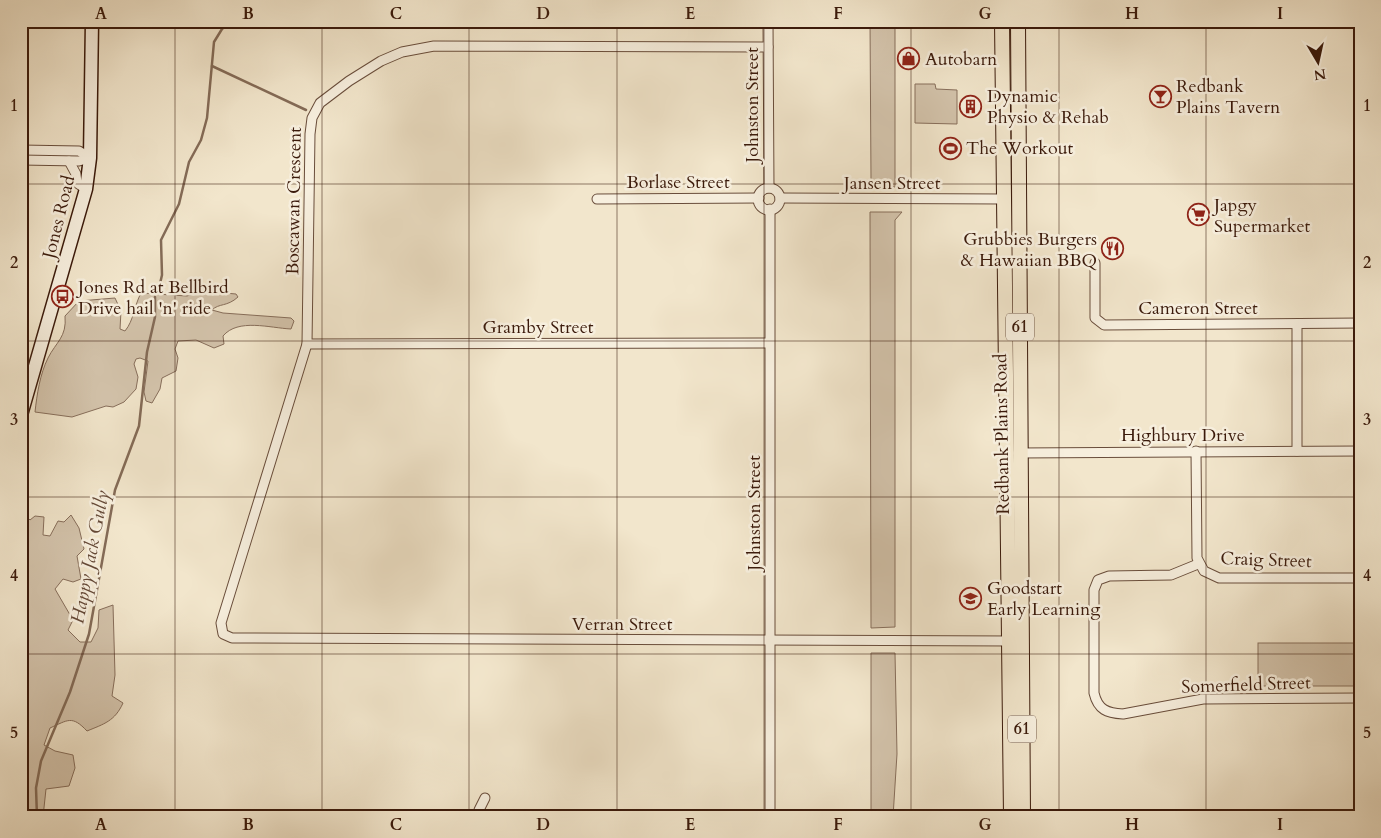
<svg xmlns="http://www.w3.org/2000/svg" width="1381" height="838" viewBox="0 0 1381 838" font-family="Cardo,serif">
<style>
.green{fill:#d3c3ab;stroke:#876e5b}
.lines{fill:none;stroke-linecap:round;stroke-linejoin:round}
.stream{stroke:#846b57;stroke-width:2.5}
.street-casing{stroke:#694d3b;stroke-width:11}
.secondary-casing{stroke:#3b1a0b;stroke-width:15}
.primary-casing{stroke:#3b1a0b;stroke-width:16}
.street{stroke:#f7efde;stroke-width:9}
.secondary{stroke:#f7efde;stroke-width:12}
.primary{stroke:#f2e6cc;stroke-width:14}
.grid{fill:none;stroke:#3b1a0b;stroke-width:1;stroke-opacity:0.55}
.labels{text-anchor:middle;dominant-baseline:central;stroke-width:5;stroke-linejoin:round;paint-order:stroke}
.shield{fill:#f7efde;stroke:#735a4a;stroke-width:1}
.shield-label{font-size:16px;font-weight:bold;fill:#3b1a0b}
.poi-label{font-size:18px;fill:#3b1a0b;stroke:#f7efde;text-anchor:start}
.street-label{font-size:18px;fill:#3b1a0b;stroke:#f7efde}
.water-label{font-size:19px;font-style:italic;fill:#654937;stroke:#f7efde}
.neatline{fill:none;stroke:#3b1a0b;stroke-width:2}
.grid-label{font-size:16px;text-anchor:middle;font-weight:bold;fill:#3b1a0b}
</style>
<rect width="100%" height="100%" fill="#f2e6cc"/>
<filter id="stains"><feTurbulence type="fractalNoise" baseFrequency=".004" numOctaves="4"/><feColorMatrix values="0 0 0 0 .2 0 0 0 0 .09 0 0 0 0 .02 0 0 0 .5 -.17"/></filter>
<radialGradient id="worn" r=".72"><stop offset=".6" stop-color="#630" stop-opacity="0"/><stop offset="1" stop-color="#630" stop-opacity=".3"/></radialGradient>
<!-- green -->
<g class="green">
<polygon points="870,21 895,21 895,187 863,187 871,180"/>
<polygon points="915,84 935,84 936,89 957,90 957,124 915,123"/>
<polygon points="870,212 902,212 895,220 895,627 871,628"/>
<path d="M 203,291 L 236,294 L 238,297 C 227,307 219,303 212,310 L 223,313 L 291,318 L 294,321 L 291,329 C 270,328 238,318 223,336 L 224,344 L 214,348 L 196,340 L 178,341 L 175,349 L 178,358 L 176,371 L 162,378 L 160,389 L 152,403 L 146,401 L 144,392 L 148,361 L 140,358 L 136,359 L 134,364 L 138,377 L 136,389 L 124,402 L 113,407 L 106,406 L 72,417 L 35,412 C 37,394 40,374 48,358 C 56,342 67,337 65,316 L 79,301 L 115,298 L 121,311 L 120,329 L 125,331 C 134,320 134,306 141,293 L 187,296 Z"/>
<path d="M 21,511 L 30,520 L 35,516 L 44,517 L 43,535 L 50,536 L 58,521 L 64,522 L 71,515 L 79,528 L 84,549 L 77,556 L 81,579 L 73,582 L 63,579 L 55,589 L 73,620 L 68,630 L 80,642 L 91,642 L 98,628 L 99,610 L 113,605 L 115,675 L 112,696 L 123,703 C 115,721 104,724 87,731 C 72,715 68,720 50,728 L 44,745 L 55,751 L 73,755 L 75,768 L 69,786 L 46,789 L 43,817 L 21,817 Z"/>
<rect x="1258" y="643" width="102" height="43"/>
<polygon points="871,653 895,653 897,754 893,817 871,817"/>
</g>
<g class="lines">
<!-- stream -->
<g class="stream">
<polyline points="212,66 306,110"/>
<polyline points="159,288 162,275 161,240 179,204 189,162 201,140 207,118 214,42 222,29 231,21"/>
<polyline points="37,817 36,788 41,761 70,692 89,634 115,490 139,426 147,352 155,317 155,297"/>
</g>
<defs>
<g id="street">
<polyline points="768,21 769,188"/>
<polyline points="21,23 21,21"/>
<polyline points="1002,23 1360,22"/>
<polyline points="768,47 434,46 402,52 381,61 349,81 320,103 312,118 310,134 307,344 221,623 223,634 232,638 1012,641"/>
<polyline points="21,150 79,151 90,158"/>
<polyline points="21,160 79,161 90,158"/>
<polyline points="69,161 76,174 77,183 86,189"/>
<circle cx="769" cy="199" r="11"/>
<polyline points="780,198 1003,199"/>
<polyline points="597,199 759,198"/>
<polyline points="770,209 770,817"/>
<polyline points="1095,263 1095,318 1104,325 1360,323"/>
<polyline points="307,344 769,343"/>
<polyline points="1196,451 1197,558 1204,571 1219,578 1360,578"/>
<polyline points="1297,451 1297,324"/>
<polyline points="1018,453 1360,451"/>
<path d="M 1198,564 L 1171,575 L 1109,576 L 1098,580 L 1094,590 L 1094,693 C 1098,710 1107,713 1123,714 L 1203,699 L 1360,698"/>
<polyline points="479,817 479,810 485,798"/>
</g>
<polyline id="secondary" points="21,415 86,189 90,158 92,21"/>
<g id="primary">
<polyline points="1002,21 1011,817"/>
<polyline points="1018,21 1023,817"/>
</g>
</defs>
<!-- street casing -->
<use href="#street" class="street-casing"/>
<!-- secondary casing -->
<use href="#secondary" class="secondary-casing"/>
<!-- primary casing -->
<use href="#primary" class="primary-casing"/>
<!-- street -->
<use href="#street" class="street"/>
<!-- secondary -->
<use href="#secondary" class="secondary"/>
<!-- primary -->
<use href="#primary" class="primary"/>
</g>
<!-- grid -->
<path class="grid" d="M 175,21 L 175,817M 322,21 L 322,817M 469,21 L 469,817M 617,21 L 617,817M 764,21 L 764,817M 911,21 L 911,817M 1059,21 L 1059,817M 1206,21 L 1206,817M 21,184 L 1360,184M 21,341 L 1360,341M 21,497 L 1360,497M 21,654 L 1360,654"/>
<!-- icons -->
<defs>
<symbol id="shop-ring" viewBox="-11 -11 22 22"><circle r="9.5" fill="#f7efde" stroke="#8f2418" stroke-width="1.5"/><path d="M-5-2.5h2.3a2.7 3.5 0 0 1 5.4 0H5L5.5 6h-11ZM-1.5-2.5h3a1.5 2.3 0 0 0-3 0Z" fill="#8f2418"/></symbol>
<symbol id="bar-ring" viewBox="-11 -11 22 22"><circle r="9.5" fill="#f7efde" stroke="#8f2418" stroke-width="1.5"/><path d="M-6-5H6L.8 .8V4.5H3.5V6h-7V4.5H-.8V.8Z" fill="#8f2418"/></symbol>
<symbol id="building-ring" viewBox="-11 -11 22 22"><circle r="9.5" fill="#f7efde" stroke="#8f2418" stroke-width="1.5"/><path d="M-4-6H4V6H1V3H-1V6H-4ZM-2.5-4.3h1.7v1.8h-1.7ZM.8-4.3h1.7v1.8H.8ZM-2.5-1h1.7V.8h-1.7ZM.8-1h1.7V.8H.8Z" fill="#8f2418"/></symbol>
<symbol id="stadium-ring" viewBox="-11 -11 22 22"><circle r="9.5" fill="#f7efde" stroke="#8f2418" stroke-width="1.5"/><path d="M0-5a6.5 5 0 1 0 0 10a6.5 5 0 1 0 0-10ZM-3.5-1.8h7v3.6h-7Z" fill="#8f2418"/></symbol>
<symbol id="supermarket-ring" viewBox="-11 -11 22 22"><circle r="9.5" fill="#f7efde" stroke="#8f2418" stroke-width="1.5"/><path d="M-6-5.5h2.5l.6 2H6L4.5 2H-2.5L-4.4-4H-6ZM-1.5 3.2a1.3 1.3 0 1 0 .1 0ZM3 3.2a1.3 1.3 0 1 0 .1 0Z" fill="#8f2418"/></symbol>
<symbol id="restaurant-ring" viewBox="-11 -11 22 22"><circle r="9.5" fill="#f7efde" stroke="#8f2418" stroke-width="1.5"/><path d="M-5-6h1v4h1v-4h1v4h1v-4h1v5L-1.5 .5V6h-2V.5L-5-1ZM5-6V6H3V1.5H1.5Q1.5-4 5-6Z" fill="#8f2418"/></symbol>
<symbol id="bus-ring" viewBox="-11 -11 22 22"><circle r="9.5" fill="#f7efde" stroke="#8f2418" stroke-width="1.5"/><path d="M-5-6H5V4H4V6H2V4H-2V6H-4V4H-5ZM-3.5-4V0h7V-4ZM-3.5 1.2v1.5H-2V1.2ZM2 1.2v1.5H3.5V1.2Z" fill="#8f2418"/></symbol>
<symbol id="school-ring" viewBox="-11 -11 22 22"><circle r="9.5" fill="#f7efde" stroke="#8f2418" stroke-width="1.5"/><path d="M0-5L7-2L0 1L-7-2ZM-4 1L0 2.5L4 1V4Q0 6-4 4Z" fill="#8f2418"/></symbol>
</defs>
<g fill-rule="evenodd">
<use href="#shop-ring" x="896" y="46" width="25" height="25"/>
<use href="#bar-ring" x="1148" y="84" width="25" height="25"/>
<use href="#building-ring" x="958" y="94" width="25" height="25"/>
<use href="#stadium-ring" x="938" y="136" width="25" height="25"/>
<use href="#supermarket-ring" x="1186" y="202" width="25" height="25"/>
<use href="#restaurant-ring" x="1100" y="236" width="25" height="25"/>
<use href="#bus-ring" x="50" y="284" width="25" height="25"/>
<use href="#school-ring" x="958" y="586" width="25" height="25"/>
</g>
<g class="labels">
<!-- shield labels -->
<g class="shield">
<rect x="1006" y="313.5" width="28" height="27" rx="4"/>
<rect x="1008" y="715.5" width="28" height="27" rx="4"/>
</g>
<g class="shield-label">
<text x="1020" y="327">61</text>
<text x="1022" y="729">61</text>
</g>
<!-- poi labels -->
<g class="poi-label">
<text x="925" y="59">Autobarn</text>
<text x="1176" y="86">Redbank<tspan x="1176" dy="21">Plains Tavern</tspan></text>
<text x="987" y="96">Dynamic<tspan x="987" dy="21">Physio &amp; Rehab</tspan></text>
<text x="966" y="148">The Workout</text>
<text x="1214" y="205">Japgy<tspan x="1214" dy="21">Supermarket</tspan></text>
<text x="1097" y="239" text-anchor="end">Grubbies Burgers<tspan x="1097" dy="21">&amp; Hawaiian BBQ</tspan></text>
<text x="78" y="287">Jones Rd at Bellbird<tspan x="78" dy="21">Drive hail 'n' ride</tspan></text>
<text x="987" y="588">Goodstart<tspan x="987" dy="21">Early Learning</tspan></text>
</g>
<!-- street labels -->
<g class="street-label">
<text transform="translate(752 105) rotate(-90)">Johnston Street</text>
<text x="678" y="182">Borlase Street</text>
<text x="892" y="183">Jansen Street</text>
<text transform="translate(294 201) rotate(-89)">Boscawan Crescent</text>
<text transform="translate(59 217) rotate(-76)">Jones Road</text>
<text x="1198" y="308">Cameron Street</text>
<text x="538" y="327">Gramby Street</text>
<text transform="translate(1002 434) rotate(-91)">Redbank Plains Road</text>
<text x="1183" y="435">Highbury Drive</text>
<text transform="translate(754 513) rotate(-90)">Johnston Street</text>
<text transform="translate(1266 560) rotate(2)">Craig Street</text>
<text x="622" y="624">Verran Street</text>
<text transform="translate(1246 685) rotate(-2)">Somerfield Street</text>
</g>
<!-- water labels -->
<g class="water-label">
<text transform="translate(90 557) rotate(-79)">Happy Jack Gully</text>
</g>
</g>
<!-- margin -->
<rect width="1381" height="838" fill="none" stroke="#f2e6cc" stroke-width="55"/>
<!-- north arrow -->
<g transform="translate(1318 62) rotate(171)" stroke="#f7efde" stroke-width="4" paint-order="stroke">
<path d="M0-4L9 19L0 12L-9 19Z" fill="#3b1a0b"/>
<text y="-8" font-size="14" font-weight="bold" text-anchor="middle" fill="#3b1a0b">N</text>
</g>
<rect x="28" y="28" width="1326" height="782" class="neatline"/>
<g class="grid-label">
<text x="101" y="19">A</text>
<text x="248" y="19">B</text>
<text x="396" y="19">C</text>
<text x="543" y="19">D</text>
<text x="690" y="19">E</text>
<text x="838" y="19">F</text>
<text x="985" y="19">G</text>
<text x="1132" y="19">H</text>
<text x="1280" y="19">I</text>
<text x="14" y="111">1</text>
<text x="1367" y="111">1</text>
<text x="14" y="268">2</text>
<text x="1367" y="268">2</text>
<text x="14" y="425">3</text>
<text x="1367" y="425">3</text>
<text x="14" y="581">4</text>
<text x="1367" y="581">4</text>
<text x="14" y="738">5</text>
<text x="1367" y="738">5</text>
<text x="101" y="830">A</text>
<text x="248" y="830">B</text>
<text x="396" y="830">C</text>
<text x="543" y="830">D</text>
<text x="690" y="830">E</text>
<text x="838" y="830">F</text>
<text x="985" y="830">G</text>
<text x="1132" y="830">H</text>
<text x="1280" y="830">I</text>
</g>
<rect width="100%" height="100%" filter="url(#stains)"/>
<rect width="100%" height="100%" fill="url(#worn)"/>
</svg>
